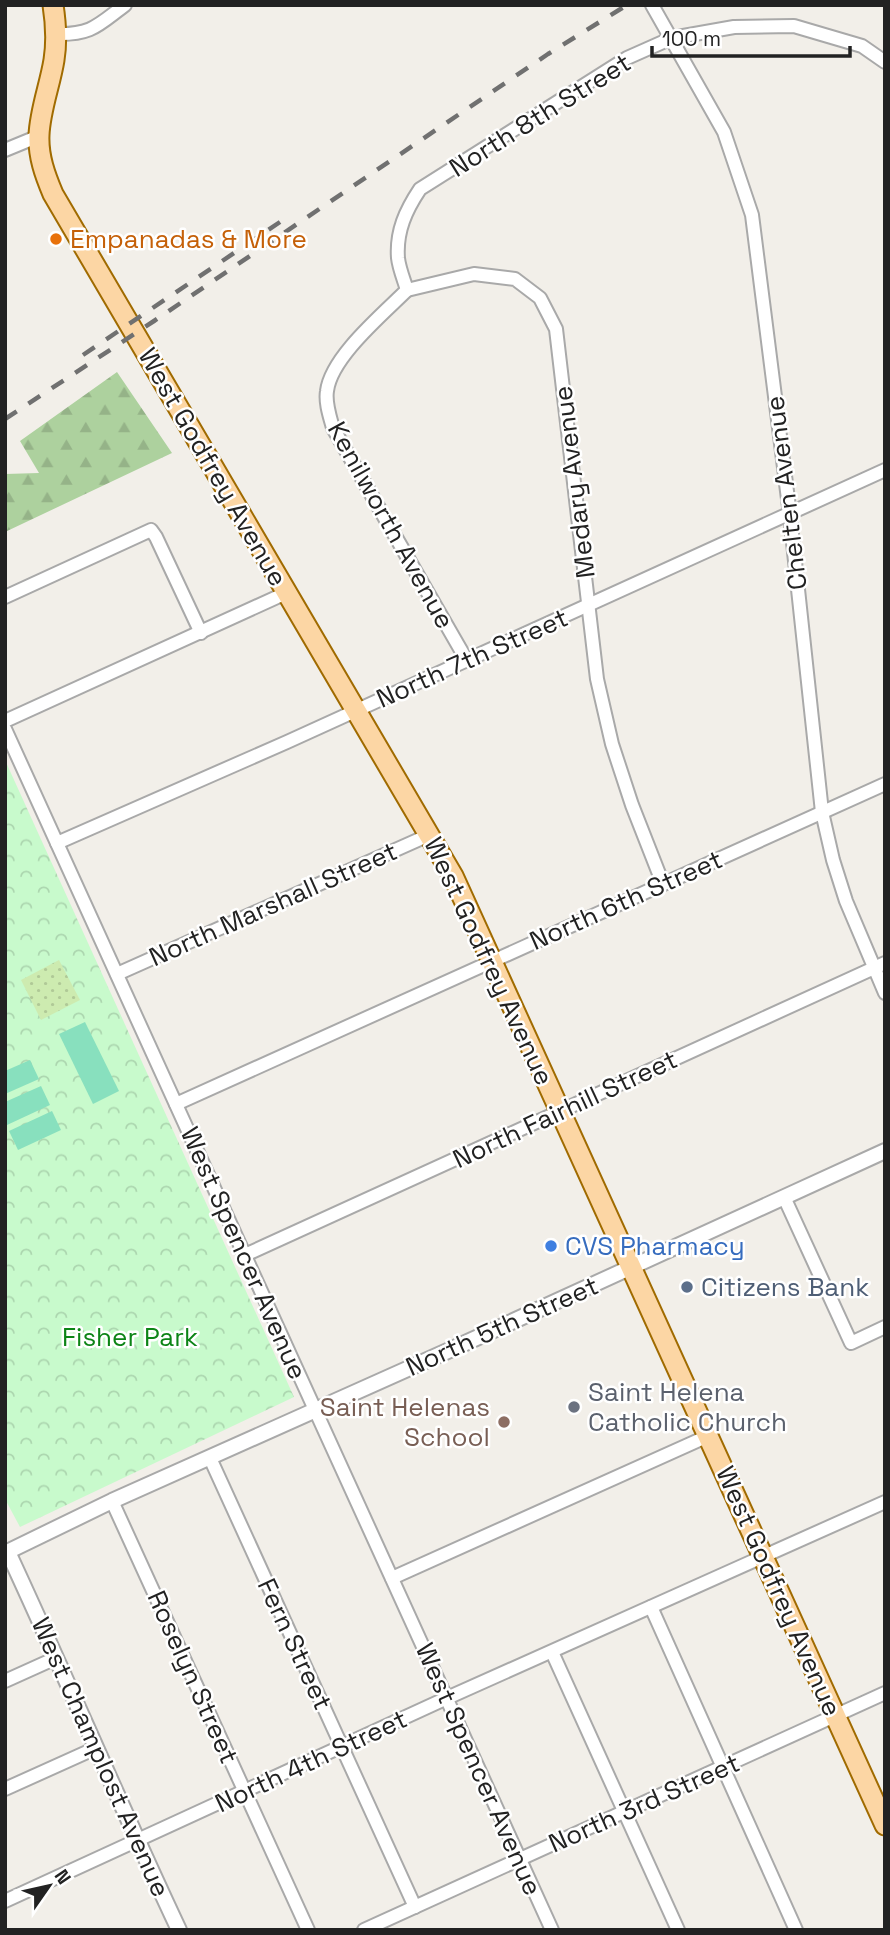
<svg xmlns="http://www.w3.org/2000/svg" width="890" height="1935" viewBox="0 0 890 1935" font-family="'Space Grotesk',sans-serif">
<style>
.forest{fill:url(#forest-firs)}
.park{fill:url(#park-crowns)}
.garden{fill:url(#garden-dots)}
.pitch{fill:#88e0be}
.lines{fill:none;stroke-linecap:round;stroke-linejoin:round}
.minor-casing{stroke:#a9a9a9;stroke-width:16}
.tertiary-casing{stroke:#a9a9a9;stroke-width:18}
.primary-casing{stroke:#a06b00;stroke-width:23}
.minor{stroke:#fff;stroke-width:12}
.tertiary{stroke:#fff;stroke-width:14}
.primary{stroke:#fcd6a4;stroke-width:19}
.rail{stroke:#707070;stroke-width:4.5;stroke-dasharray:14 14;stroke-linecap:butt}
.food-dot{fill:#e8710a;stroke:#fff;stroke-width:2.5}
.shop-dot{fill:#3f7fe0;stroke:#fff;stroke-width:2.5}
.service-dot{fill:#5c6f8a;stroke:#fff;stroke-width:2.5}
.worship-dot{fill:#6b7280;stroke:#fff;stroke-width:2.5}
.education-dot{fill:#8d6e63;stroke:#fff;stroke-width:2.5}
.labels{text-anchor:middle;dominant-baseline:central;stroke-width:5;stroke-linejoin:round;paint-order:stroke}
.street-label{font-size:26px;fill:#222;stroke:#fff}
.food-label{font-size:26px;fill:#c56008;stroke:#fff;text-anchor:start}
.shop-label{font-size:26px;fill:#366cbe;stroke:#fff;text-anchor:start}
.service-label{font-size:26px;fill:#4e5e75;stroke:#fff;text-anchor:start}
.park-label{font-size:26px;fill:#0c8416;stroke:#fff}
.worship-label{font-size:26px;fill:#5b616d;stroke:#fff;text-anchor:start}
.education-label{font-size:26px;fill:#785e54;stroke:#fff;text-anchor:end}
</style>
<defs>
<pattern id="forest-firs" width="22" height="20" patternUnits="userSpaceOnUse" patternTransform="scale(1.75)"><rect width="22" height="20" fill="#add19e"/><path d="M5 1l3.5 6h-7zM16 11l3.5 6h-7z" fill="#95b388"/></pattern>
<pattern id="park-crowns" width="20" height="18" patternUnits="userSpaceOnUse" patternTransform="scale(1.75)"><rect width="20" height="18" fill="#c8facc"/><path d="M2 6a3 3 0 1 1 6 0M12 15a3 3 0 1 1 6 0" fill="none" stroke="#acd6af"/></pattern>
<pattern id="garden-dots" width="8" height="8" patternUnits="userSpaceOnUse" patternTransform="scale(1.75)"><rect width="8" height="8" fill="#cdebb0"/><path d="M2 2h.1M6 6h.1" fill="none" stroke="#b0c997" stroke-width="1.8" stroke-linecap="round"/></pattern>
</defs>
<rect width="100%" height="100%" fill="#f2efe9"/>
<!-- forest -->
<polygon class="forest" points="117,372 172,453 5,532 5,474 39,473 20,441"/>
<!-- park -->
<polygon class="park" points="5,760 294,1397 20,1527 5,1499"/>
<!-- garden -->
<polygon class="garden" points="59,960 80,1000 41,1020 21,980"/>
<!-- pitch -->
<g class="pitch">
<polygon points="85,1022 119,1091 93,1104 59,1034"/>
<polygon points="30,1060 39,1079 5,1094 5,1071"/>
<polygon points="41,1086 50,1105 7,1125 5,1120 5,1102"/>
<polygon points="52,1111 61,1130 18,1150 9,1131"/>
</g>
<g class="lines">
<defs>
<g id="minor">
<polyline points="652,5 724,132 752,215 790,515 822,812 833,860 846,901 885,993"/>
<path d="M 56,34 C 92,35 98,25 125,5"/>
<polyline points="5,150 39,136"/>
<polyline points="407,290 474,274 515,279 540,298 556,329 597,679 612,744 632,805 663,884"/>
<path d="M 407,290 C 404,280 399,268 398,258 C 396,231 406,210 420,189 L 627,58 L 672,38 L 734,27 L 794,26 L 862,46 L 885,62"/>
<path d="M 407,290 C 383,314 331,357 327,391 C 325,403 330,417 333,428 L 466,659"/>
<polyline points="5,597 151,530 156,537 201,633"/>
<polyline points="5,721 286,593"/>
<polyline points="5,729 552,1930"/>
<polyline points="57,843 287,742 885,470"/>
<polyline points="117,974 429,835"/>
<polyline points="176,1104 885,784"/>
<polyline points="784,1197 851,1343 885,1327"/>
<polyline points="245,1255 885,963"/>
<polyline points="210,1458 415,1907"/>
<polyline points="112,1501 308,1930"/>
<polyline points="392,1578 708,1436"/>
<polyline points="651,1607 796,1930"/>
<polyline points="552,1652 678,1930"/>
<polyline points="5,1681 56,1658"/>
<polyline points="5,1789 96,1748"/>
<polyline points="5,1901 447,1698 885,1502"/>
<polyline points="364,1930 885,1693"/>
</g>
<g id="tertiary">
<path d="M 8,1552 C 66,1677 120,1805 179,1930"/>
<polyline points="5,1553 112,1501 461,1345 885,1151"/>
</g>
<path id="primary" d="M 53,5 C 56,24 57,41 54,60 C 50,85 40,110 39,135 C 38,156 45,175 53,194 L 453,876 L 885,1825"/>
</defs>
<!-- minor casing -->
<use href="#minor" class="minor-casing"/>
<!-- tertiary casing -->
<use href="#tertiary" class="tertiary-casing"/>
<!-- primary casing -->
<use href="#primary" class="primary-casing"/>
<!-- minor -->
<use href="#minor" class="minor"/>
<!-- tertiary -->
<use href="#tertiary" class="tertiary"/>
<!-- primary -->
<use href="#primary" class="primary"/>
<!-- rail -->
<g class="rail">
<polyline points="83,355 280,222"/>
<polyline points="5,419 154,321 548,54 627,5"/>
</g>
</g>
<!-- markers -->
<circle class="food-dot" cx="56" cy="239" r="7"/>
<circle class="shop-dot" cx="551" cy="1246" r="7"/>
<circle class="service-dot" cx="687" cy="1287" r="7"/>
<circle class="worship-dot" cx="574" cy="1407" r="7"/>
<circle class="education-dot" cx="504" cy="1422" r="7"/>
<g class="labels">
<!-- street labels -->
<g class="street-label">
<text transform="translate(540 115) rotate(-32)">North 8th Street</text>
<text transform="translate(213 467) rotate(60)">West Godfrey Avenue</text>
<text transform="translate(574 482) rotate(-97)">Medary Avenue</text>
<text transform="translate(786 493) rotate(-97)">Chelten Avenue</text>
<text transform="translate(391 525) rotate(61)">Kenilworth Avenue</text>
<text transform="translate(472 658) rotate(-24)">North 7th Street</text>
<text transform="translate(626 900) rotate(-24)">North 6th Street</text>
<text transform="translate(273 904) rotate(-24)">North Marshall Street</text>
<text transform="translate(489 961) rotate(65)">West Godfrey Avenue</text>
<text transform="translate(565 1109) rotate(-25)">North Fairhill Street</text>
<text transform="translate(244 1253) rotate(66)">West Spencer Avenue</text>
<text transform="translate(502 1326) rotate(-24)">North 5th Street</text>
<text transform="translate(779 1591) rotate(66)">West Godfrey Avenue</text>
<text transform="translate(295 1644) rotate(65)">Fern Street</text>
<text transform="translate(193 1677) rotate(66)">Roselyn Street</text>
<text transform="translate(101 1757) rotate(66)">West Champlost Avenue</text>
<text transform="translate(311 1761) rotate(-25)">North 4th Street</text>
<text transform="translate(479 1769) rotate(66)">West Spencer Avenue</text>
<text transform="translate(644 1803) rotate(-24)">North 3rd Street</text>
</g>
<!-- food labels -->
<g class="food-label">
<text x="70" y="239">Empanadas &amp; More</text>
</g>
<!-- shop labels -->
<g class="shop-label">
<text x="565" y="1246">CVS Pharmacy</text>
</g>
<!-- service labels -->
<g class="service-label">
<text x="701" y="1287">Citizens Bank</text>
</g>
<!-- park labels -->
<g class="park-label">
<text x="130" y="1337">Fisher Park</text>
</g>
<!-- worship labels -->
<g class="worship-label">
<text x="588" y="1392">Saint Helena<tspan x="588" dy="30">Catholic Church</tspan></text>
</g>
<!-- education labels -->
<g class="education-label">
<text x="490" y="1407">Saint Helenas<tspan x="490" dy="30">School</tspan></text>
</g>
</g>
<!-- border -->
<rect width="890" height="1935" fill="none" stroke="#222222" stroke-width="14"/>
<!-- north arrow -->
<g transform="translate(49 1886) rotate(56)" stroke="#ffffff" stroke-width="5" paint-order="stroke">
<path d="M0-5L12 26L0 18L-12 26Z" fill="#222222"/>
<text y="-10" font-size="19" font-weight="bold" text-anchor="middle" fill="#222222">N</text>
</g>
<!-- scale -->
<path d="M652 46v10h198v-10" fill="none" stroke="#222222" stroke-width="3.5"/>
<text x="662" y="46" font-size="21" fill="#222222" stroke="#ffffff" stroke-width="5" paint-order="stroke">100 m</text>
</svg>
